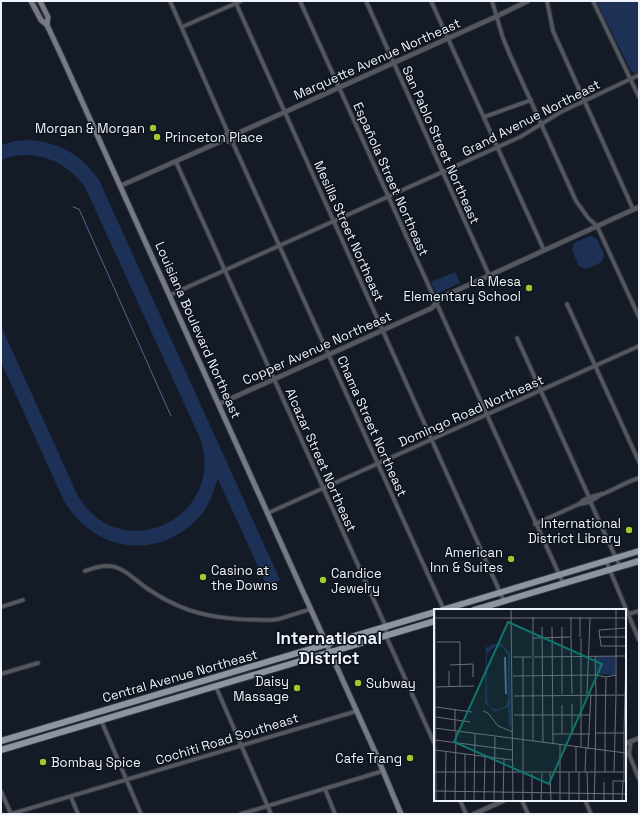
<svg xmlns="http://www.w3.org/2000/svg" width="640" height="815" viewBox="0 0 640 815" font-family="'Space Grotesk',sans-serif">
<style>
.green{fill:#1d3157}
.lines{fill:none;stroke-linecap:round;stroke-linejoin:round}
.stream{stroke:#516994;stroke-width:1}
.minor-casing{stroke:#2f353f;stroke-width:5.5}
.tertiary-casing{stroke:#2f353f;stroke-width:6}
.secondary-casing{stroke:#2f353f;stroke-width:7}
.primary-casing{stroke:#2f353f;stroke-width:8}
.minor{stroke:#54585e;stroke-width:3.5}
.tertiary{stroke:#54585e;stroke-width:4.5}
.secondary{stroke:#757a84;stroke-width:5}
.primary{stroke:#8e95a2;stroke-width:6}
.poi-dot{fill:#9dca30;stroke:#0c121c;stroke-width:1.5}
.labels{text-anchor:middle;dominant-baseline:central;stroke-width:3;stroke-linejoin:round;paint-order:stroke}
.street-label{font-size:13px;fill:#eef2fa;stroke:#0c121c}
.poi-label{font-size:13px;fill:#eef2fa;stroke:#0c121c;text-anchor:end}
.district-label{font-size:17px;font-weight:bold;fill:#eef2fa;stroke:#0c121c}
.inset-river{fill:none;stroke:#516994;stroke-width:2}
.inset-road{fill:none;stroke:#6c717b;stroke-width:1}
.view{fill:#0f766e;fill-opacity:0.15;stroke:#0f766e;stroke-width:2}
.inset-edge{fill:none;stroke:#eef2fa;stroke-width:2}
</style>
<rect width="100%" height="100%" fill="#151b26"/>
<!-- green -->
<g class="green">
<polygon points="596,1 639,1 639,74 637,75 631,71"/>
<path d="M 27,140 C 60,142 80,154 99,180 L 280,580 L 267,586 L 218,479 C 213,491 210,504 201,515 C 160,562 95,553 64,501 L 1,362 L 1,326 L 77,494 C 118,569 228,519 200,438 L 85,187 C 66,160 32,147 1,160 L 1,145 L 16,141 Z"/>
<polygon points="590,236 597,239 604,254 602,262 586,269 579,266 572,250 574,243"/>
<polygon points="455,272 460,283 436,294 431,282"/>
</g>
<g class="lines">
<!-- stream -->
<polyline class="stream" points="73,207 79,209 171,416"/>
<defs>
<g id="minor">
<polyline points="170,1 228,133"/>
<polyline points="235,1 504,601"/>
<polyline points="300,1 563,583"/>
<polyline points="366,1 489,275"/>
<polyline points="431,1 544,250"/>
<polyline points="492,1 503,38 510,55 576,201 589,219 597,226 639,317"/>
<polyline points="547,1 553,31 633,209"/>
<polyline points="593,1 639,97"/>
<polyline points="182,27 241,1"/>
<polyline points="484,117 531,100"/>
<polyline points="232,141 444,610"/>
<polyline points="176,162 386,627 386,636 435,745"/>
<polyline points="170,295 520,137 561,112 639,75"/>
<polyline points="567,304 639,462"/>
<polyline points="517,338 589,497"/>
<polyline points="590,501 620,567"/>
<path d="M 579,504 C 585,497 595,496 603,494 C 615,489 626,482 639,478"/>
<polyline points="268,513 639,346"/>
<path d="M 535,524 L 579,504 C 586,504 596,499 601,494"/>
<polyline points="606,561 639,640"/>
<path d="M 85,571 C 118,558 124,572 148,589 C 161,598 175,605 189,610 C 215,619 245,620 272,620 L 279,619 L 311,609"/>
<polyline points="1,607 23,600"/>
<polyline points="628,614 639,611"/>
<polyline points="1,674 38,663"/>
<polyline points="216,687 271,814"/>
<polyline points="101,720 141,814"/>
<polyline points="631,741 629,754 639,779"/>
<polyline points="325,789 335,814"/>
<polyline points="1,791 11,814"/>
<polyline points="71,797 78,814"/>
<polyline points="460,800 466,814"/>
<polyline points="585,800 591,814"/>
<polyline points="523,803 528,814"/>
<polyline points="11,814 357,711"/>
<polyline points="241,814 383,771"/>
</g>
<g id="tertiary">
<circle cx="230" cy="137" r="4.5"/>
<polyline points="234,135 493,18 528,1"/>
<polyline points="120,186 226,139"/>
<polyline points="219,404 432,308 440,298 639,207"/>
<polyline points="625,744 639,738"/>
<polyline points="474,814 505,800"/>
</g>
<g id="secondary">
<polyline points="31,1 41,20 47,25 62,57 376,754 401,814"/>
<polyline points="40,1 48,17 47,25"/>
</g>
<g id="primary">
<polyline points="442,610 639,551"/>
<polyline points="474,610 639,561"/>
<polyline points="1,741 435,612"/>
<polyline points="1,750 435,621"/>
</g>
</defs>
<!-- minor casing -->
<use href="#minor" class="minor-casing"/>
<!-- tertiary casing -->
<use href="#tertiary" class="tertiary-casing"/>
<!-- secondary casing -->
<use href="#secondary" class="secondary-casing"/>
<!-- primary casing -->
<use href="#primary" class="primary-casing"/>
<!-- minor -->
<use href="#minor" class="minor"/>
<!-- tertiary -->
<use href="#tertiary" class="tertiary"/>
<!-- secondary -->
<use href="#secondary" class="secondary"/>
<!-- primary -->
<use href="#primary" class="primary"/>
</g>
<!-- markers -->
<g class="poi-dot">
<circle cx="153" cy="128" r="4"/>
<circle cx="157" cy="137" r="4"/>
<circle cx="529" cy="288" r="4"/>
<circle cx="629" cy="530" r="4"/>
<circle cx="511" cy="559" r="4"/>
<circle cx="203" cy="577" r="4"/>
<circle cx="323" cy="580" r="4"/>
<circle cx="358" cy="683" r="4"/>
<circle cx="297" cy="688" r="4"/>
<circle cx="410" cy="758" r="4"/>
<circle cx="43" cy="762" r="4"/>
</g>
<g class="labels">
<!-- street labels -->
<g class="street-label">
<text transform="translate(377 59) rotate(-24)">Marquette Avenue Northeast</text>
<text transform="translate(531 118) rotate(-27)">Grand Avenue Northeast</text>
<text transform="translate(441 145) rotate(66)">San Pablo Street Northeast</text>
<text transform="translate(391 179) rotate(66)">Española Street Northeast</text>
<text transform="translate(349 231) rotate(66)">Mesilla Street Northeast</text>
<text transform="translate(198 330) rotate(66)">Louisiana Boulevard Northeast</text>
<text transform="translate(317 348) rotate(-24)">Copper Avenue Northeast</text>
<text transform="translate(471 411) rotate(-24)">Domingo Road Northeast</text>
<text transform="translate(372 426) rotate(66)">Chama Street Northeast</text>
<text transform="translate(321 460) rotate(66)">Alcazar Street Northeast</text>
<text transform="translate(180 676) rotate(-16)">Central Avenue Northeast</text>
<text transform="translate(227 739) rotate(-17)">Cochiti Road Southeast</text>
</g>
<!-- poi labels -->
<g class="poi-label">
<text x="145" y="128">Morgan &amp; Morgan</text>
<text x="165" y="137" text-anchor="start">Princeton Place</text>
<text x="521" y="281">La Mesa<tspan x="521" dy="15">Elementary School</tspan></text>
<text x="621" y="523">International<tspan x="621" dy="15">District Library</tspan></text>
<text x="503" y="552">American<tspan x="503" dy="15">Inn &amp; Suites</tspan></text>
<text x="211" y="570" text-anchor="start">Casino at<tspan x="211" dy="15">the Downs</tspan></text>
<text x="331" y="573" text-anchor="start">Candice<tspan x="331" dy="15">Jewelry</tspan></text>
<text x="289" y="681">Daisy<tspan x="289" dy="15">Massage</tspan></text>
<text x="366" y="683" text-anchor="start">Subway</text>
<text x="402" y="758">Cafe Trang</text>
<text x="51" y="762" text-anchor="start">Bombay Spice</text>
</g>
<!-- district labels -->
<g class="district-label">
<text x="329" y="638">International<tspan x="329" dy="20">District</tspan></text>
</g>
</g>
<!-- overview -->
<g transform="translate(434 609)">
<rect width="192" height="192" fill="#151b26"/>
<path d="M 52,34 L 53,39 L 59,35 L 67,34 L 76,44 L 77,117 L 75,117 L 74,98 L 61,103 L 51,94 ZM 61,37 L 69,38 L 74,47 L 74,90 L 72,97 L 64,101 L 56,98 L 53,92 L 53,45 ZM 161,48 L 181,48 L 181,66 L 163,65 Z" fill="#1d3157" fill-rule="evenodd"/>
<path class="inset-river" d="M 71,48 L 72,85"/>
<path class="inset-road" d="M 1,0 L 2,192M 77,0 L 79,192M 99,8 L 99,47M 137,8 L 137,28M 146,8 L 146,28M 0,9 L 192,9M 108,18 L 109,134M 118,18 L 119,135M 128,18 L 128,85M 192,19 L 165,21 L 167,37 L 192,37M 165,28 L 192,28M 99,29 L 137,28M 137,29 L 138,85M 147,29 L 147,138M 3,33 L 26,33 L 26,77M 161,47 L 162,85M 79,48 L 98,48M 99,48 L 192,47M 99,49 L 99,132M 16,56 L 39,55 L 39,68M 79,67 L 162,66 L 172,68M 15,77 L 15,62M 0,78 L 40,77M 153,85 L 156,9M 182,85 L 182,0M 80,87 L 192,86M 138,95 L 138,125M 128,96 L 128,125M 2,98 L 38,103M 49,102 L 54,104 L 64,117 L 79,123M 80,106 L 156,106M 2,108 L 36,113M 0,119 L 192,144M 21,121 L 21,100M 161,124 L 191,124M 171,124 L 172,68 L 182,66M 190,124 L 192,47M 118,125 L 156,125M 1,131 L 78,141M 154,140 L 157,85M 1,141 L 78,151M 0,163 L 192,163M 116,163 L 117,192M 135,163 L 135,192M 142,163 L 142,138M 151,163 L 152,139M 153,163 L 154,192M 161,163 L 162,85M 171,163 L 171,124M 180,163 L 182,86M 190,172 L 190,124M 0,182 L 192,185M 11,192 L 12,143M 21,192 L 22,123M 31,192 L 31,145M 40,192 L 41,125M 50,192 L 51,148M 60,192 L 61,128M 69,192 L 70,150M 89,192 L 89,48M 98,192 L 98,165M 107,192 L 108,164M 126,192 L 126,135M 145,192 L 145,163M 160,192 L 161,163M 170,192 L 170,173M 179,192 L 179,172 L 192,172M 188,192 L 189,172"/>
<path class="view" d="M 74,13 L 168,55 L 115,175 L 20,133 Z"/>
<rect width="192" height="192" class="inset-edge"/>
</g>
<!-- border -->
<rect width="640" height="815" fill="none" stroke="#eef2fa" stroke-width="4"/>
</svg>
